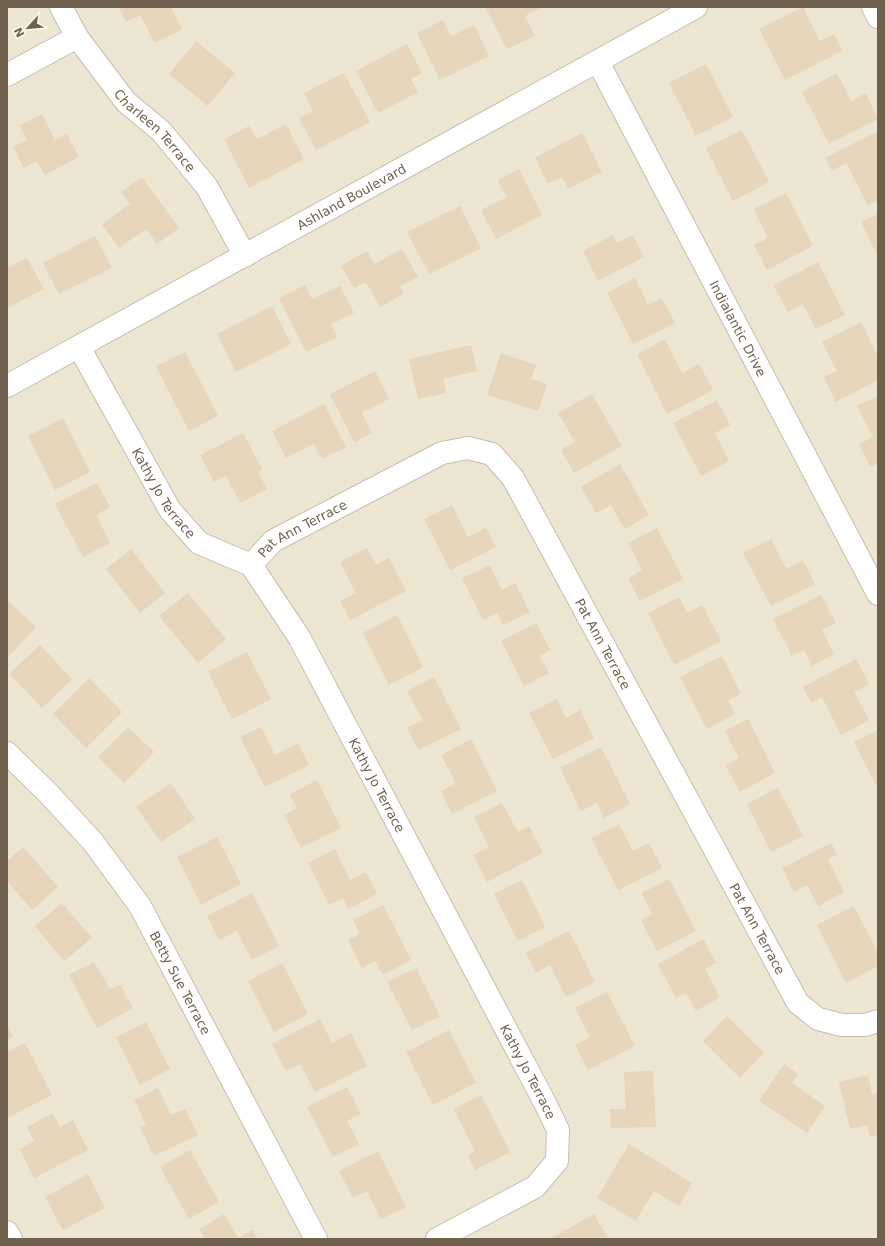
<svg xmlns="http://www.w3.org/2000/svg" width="885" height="1246" viewBox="0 0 885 1246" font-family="'DejaVu Sans',sans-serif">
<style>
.residential{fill:#ede6d3}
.building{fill:#e7d5bc}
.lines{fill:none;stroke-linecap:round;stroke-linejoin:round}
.minor-casing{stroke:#c7bdac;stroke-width:24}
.minor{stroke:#fff;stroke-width:22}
.labels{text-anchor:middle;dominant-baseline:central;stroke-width:3;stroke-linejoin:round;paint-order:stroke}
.street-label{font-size:13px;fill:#70604e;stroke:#fdf9ec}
</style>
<rect width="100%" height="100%" fill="#faf6e6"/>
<!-- residential -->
<rect class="residential" x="7" y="7" width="871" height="1232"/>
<!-- building -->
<g class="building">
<polygon points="119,7 171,7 182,29 155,43 140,15 126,22"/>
<polygon points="485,7 543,7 525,16 535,36 507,49"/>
<polygon points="803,7 820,41 834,34 842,51 785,80 759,29"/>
<polygon points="443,20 451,36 474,25 489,56 440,80 417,33"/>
<polygon points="196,41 235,73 208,106 169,74"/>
<polygon points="407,44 422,73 411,79 418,92 378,113 356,71"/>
<polygon points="706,64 733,117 696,136 669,83"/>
<polygon points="344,73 370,122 316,150 299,118 313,111 304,93"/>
<polygon points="837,73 851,101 866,93 878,119 829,144 802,92"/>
<polygon points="42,114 55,140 67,134 79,157 45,175 37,161 24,168 13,147 27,140 20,125"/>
<polygon points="286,124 304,159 249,188 224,139 249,126 257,139"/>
<polygon points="742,130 769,182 733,201 706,148"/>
<polygon points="878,131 878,200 868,205 846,163 832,171 825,158"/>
<polygon points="582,133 602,172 568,189 562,177 548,184 535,158"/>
<polygon points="519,169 542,215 496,239 481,210 507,197 498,180"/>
<polygon points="142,177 179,228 157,244 146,229 119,248 102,224 130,204 121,192"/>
<polygon points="786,193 813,246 767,270 754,245 768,238 754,209"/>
<polygon points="460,206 481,248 429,274 407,232"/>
<polygon points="878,214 878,257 861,222"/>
<polygon points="613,235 617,243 633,235 644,257 598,281 583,251"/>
<polygon points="95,236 112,268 59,294 43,263"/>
<polygon points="402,249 418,277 400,286 404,293 380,307 366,282 354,288 341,266 367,251 374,264"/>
<polygon points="27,258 44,289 7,308 7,268"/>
<polygon points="818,262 845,315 816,329 803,304 788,312 774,285"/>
<polygon points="635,278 648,305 662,298 675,323 633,344 607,293"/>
<polygon points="305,285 312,299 340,286 354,313 331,324 337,337 306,352 279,298"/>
<polygon points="272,306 291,344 236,372 217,334"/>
<polygon points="861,322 878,356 878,380 836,402 824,377 837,371 822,342"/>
<polygon points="665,339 682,373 699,364 713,390 667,414 637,354"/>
<polygon points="471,345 477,371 443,379 446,393 418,399 409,359"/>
<polygon points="185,352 218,416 189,431 156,366"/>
<polygon points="501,353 536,365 531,379 547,384 538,411 487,395"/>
<polygon points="375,371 389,399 362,413 372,433 354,442 330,394"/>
<polygon points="592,394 622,446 574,473 561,450 575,442 558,413"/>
<polygon points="878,396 878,463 870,467 859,444 873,437 857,406"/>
<polygon points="717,400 730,425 715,433 729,461 701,476 673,423"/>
<polygon points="324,404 346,447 322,459 314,444 286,458 272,431"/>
<polygon points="63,418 90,472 55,490 28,436"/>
<polygon points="243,433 262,470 258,472 267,489 240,503 226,476 214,482 200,455"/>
<polygon points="620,464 649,515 625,529 611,505 596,513 581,487"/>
<polygon points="97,483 110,507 96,515 110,543 83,557 55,504"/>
<polygon points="452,505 468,537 486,528 496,547 450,570 424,519"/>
<polygon points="657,528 683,579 640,601 628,578 642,570 628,543"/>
<polygon points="771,539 786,569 803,560 815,584 771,606 743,553"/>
<polygon points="367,548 376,565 389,558 406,591 350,620 340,601 356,593 340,562"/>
<polygon points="131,549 165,593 140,613 106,569"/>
<polygon points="490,565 502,590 515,583 530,612 503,625 497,613 483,620 462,578"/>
<polygon points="188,593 226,639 198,663 159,616"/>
<polygon points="821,595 836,623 822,630 834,654 812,666 804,650 792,656 773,619"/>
<polygon points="679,597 687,613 702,605 721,641 674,665 648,613"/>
<polygon points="7,600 36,627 7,658"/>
<polygon points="397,615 423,667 389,685 363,633"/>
<polygon points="536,623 550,650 540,656 549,673 524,686 501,641"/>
<polygon points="40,645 72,679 42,708 9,674"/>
<polygon points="247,652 271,699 232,719 208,672"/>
<polygon points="722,656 741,694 728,700 735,714 707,729 680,677"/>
<polygon points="856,659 869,684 854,692 869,720 841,735 822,697 811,703 803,687"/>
<polygon points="434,677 461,729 418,750 407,728 423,720 407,691"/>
<polygon points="89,678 122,712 86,748 53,714"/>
<polygon points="557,699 566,718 580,710 594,738 553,759 529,713"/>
<polygon points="748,719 775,773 740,792 726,765 739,758 725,731"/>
<polygon points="128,727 154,752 124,783 98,757"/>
<polygon points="261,727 275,755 298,743 309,765 265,787 240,737"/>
<polygon points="878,730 878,789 854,742"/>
<polygon points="471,739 497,791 452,814 441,791 456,783 441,755"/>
<polygon points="601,747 630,804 604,818 597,803 581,811 560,768"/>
<polygon points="317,780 341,828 301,848 284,815 297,808 290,794"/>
<polygon points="171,783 195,819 161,842 136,807"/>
<polygon points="778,788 803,836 771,852 747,804"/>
<polygon points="502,803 518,832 529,826 543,853 487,882 473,855 489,847 474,817"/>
<polygon points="619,824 633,851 649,843 662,868 618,890 591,838"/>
<polygon points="217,837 241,884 201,905 177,857"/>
<polygon points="831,843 837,855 828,859 844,892 818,906 807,885 794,892 782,868"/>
<polygon points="23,847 58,887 32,910 7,881 7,861"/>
<polygon points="335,849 350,880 366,872 377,894 348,909 343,898 329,905 308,863"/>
<polygon points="669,879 696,931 657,951 641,920 652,914 642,893"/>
<polygon points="522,880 545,927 518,941 494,894"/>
<polygon points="252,893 279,946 252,960 237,931 219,940 207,916"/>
<polygon points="62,903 92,938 64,961 35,926"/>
<polygon points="383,905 411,960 383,975 375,961 362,968 348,940 360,934 353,920"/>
<polygon points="854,906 878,953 878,966 846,983 817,925"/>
<polygon points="569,931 595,982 566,997 550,965 536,973 526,953"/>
<polygon points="703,939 716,963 705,969 720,997 696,1011 686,993 676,998 658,964"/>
<polygon points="94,962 110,989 120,985 133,1008 97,1028 69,975"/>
<polygon points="282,963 308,1014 274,1032 248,981"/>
<polygon points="416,968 440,1016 412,1030 387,982"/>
<polygon points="607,992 635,1046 588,1070 575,1045 590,1037 575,1008"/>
<polygon points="727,1016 764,1053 740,1078 703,1041"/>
<polygon points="320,1019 332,1043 351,1033 367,1066 315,1092 300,1064 286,1071 272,1044"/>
<polygon points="146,1022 170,1069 140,1085 116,1037"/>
<polygon points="7,1025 13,1037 7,1040"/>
<polygon points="449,1030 476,1083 433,1105 406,1052"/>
<polygon points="25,1043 52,1095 7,1118 7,1086 8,1085 7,1083 7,1052"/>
<polygon points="784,1064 798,1074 792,1083 825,1106 807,1133 759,1101"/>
<polygon points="653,1071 656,1127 611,1128 610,1109 626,1109 624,1072"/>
<polygon points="868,1075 872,1094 878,1092 878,1135 870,1137 867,1125 850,1129 839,1082"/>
<polygon points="347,1087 361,1114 347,1121 359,1144 333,1157 307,1107"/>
<polygon points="158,1088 171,1115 185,1109 198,1135 154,1156 140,1127 146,1124 134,1100"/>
<polygon points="481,1095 510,1152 475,1170 468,1155 475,1151 454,1109"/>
<polygon points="53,1113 60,1127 73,1120 88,1150 34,1178 20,1149 34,1141 27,1127"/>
<polygon points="629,1144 692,1183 679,1206 654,1191 636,1221 597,1198"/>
<polygon points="190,1150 219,1202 189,1219 160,1167"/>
<polygon points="378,1151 406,1207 381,1219 367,1191 353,1198 339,1171"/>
<polygon points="88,1174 105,1208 63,1230 45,1197"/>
<polygon points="224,1214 238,1238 252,1230 258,1239 205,1239 199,1229"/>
<polygon points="594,1214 608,1239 550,1239"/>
</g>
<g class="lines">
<defs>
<g id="minor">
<path id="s1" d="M 61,7 L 77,37 L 126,102 L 161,131 L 207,187 L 245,256"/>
<polyline points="873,7 878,17"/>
<path id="s2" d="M 598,62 L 878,594"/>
<polyline points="7,75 77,37"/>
<path id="s3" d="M 79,347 L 170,510 L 199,543 L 251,565 L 299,637 L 545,1103 L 558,1130 L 557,1161 L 535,1187 L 437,1239"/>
<path id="s4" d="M 7,386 L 696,7"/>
<path id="s5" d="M 251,565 L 273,541 L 442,453 L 468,448 L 492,454 L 513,478 L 798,1003 L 818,1019 L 842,1025 L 865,1025 L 878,1021"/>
<path id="s6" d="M 7,753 L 47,792 L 93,842 L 140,906 L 316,1239"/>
<polyline points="7,1232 11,1239"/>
</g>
</defs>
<!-- minor casing -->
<use href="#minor" class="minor-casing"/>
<!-- minor -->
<use href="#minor" class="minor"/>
</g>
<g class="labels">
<!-- street labels -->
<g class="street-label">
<text stroke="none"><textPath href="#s1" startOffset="156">Charleen Terrace</textPath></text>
<text stroke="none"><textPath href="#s4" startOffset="393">Ashland Boulevard</textPath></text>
<text stroke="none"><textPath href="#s2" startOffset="301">Indialantic Drive</textPath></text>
<text stroke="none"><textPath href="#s3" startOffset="169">Kathy Jo Terrace</textPath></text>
<text stroke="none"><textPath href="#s5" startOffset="64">Pat Ann Terrace</textPath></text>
<text stroke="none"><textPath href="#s5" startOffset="495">Pat Ann Terrace</textPath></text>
<text stroke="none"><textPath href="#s3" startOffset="541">Kathy Jo Terrace</textPath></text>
<text stroke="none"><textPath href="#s5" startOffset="819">Pat Ann Terrace</textPath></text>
<text stroke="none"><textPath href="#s6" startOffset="290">Betty Sue Terrace</textPath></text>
<text stroke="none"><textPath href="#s3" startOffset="865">Kathy Jo Terrace</textPath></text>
</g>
</g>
<!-- border -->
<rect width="885" height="1246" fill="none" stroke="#70604e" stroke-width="16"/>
<!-- north arrow -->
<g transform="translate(28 28) rotate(243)" stroke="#fdf9ec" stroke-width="3" paint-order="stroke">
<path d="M0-3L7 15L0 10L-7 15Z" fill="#70604e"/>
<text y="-6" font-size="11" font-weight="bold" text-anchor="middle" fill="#70604e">N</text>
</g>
</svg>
